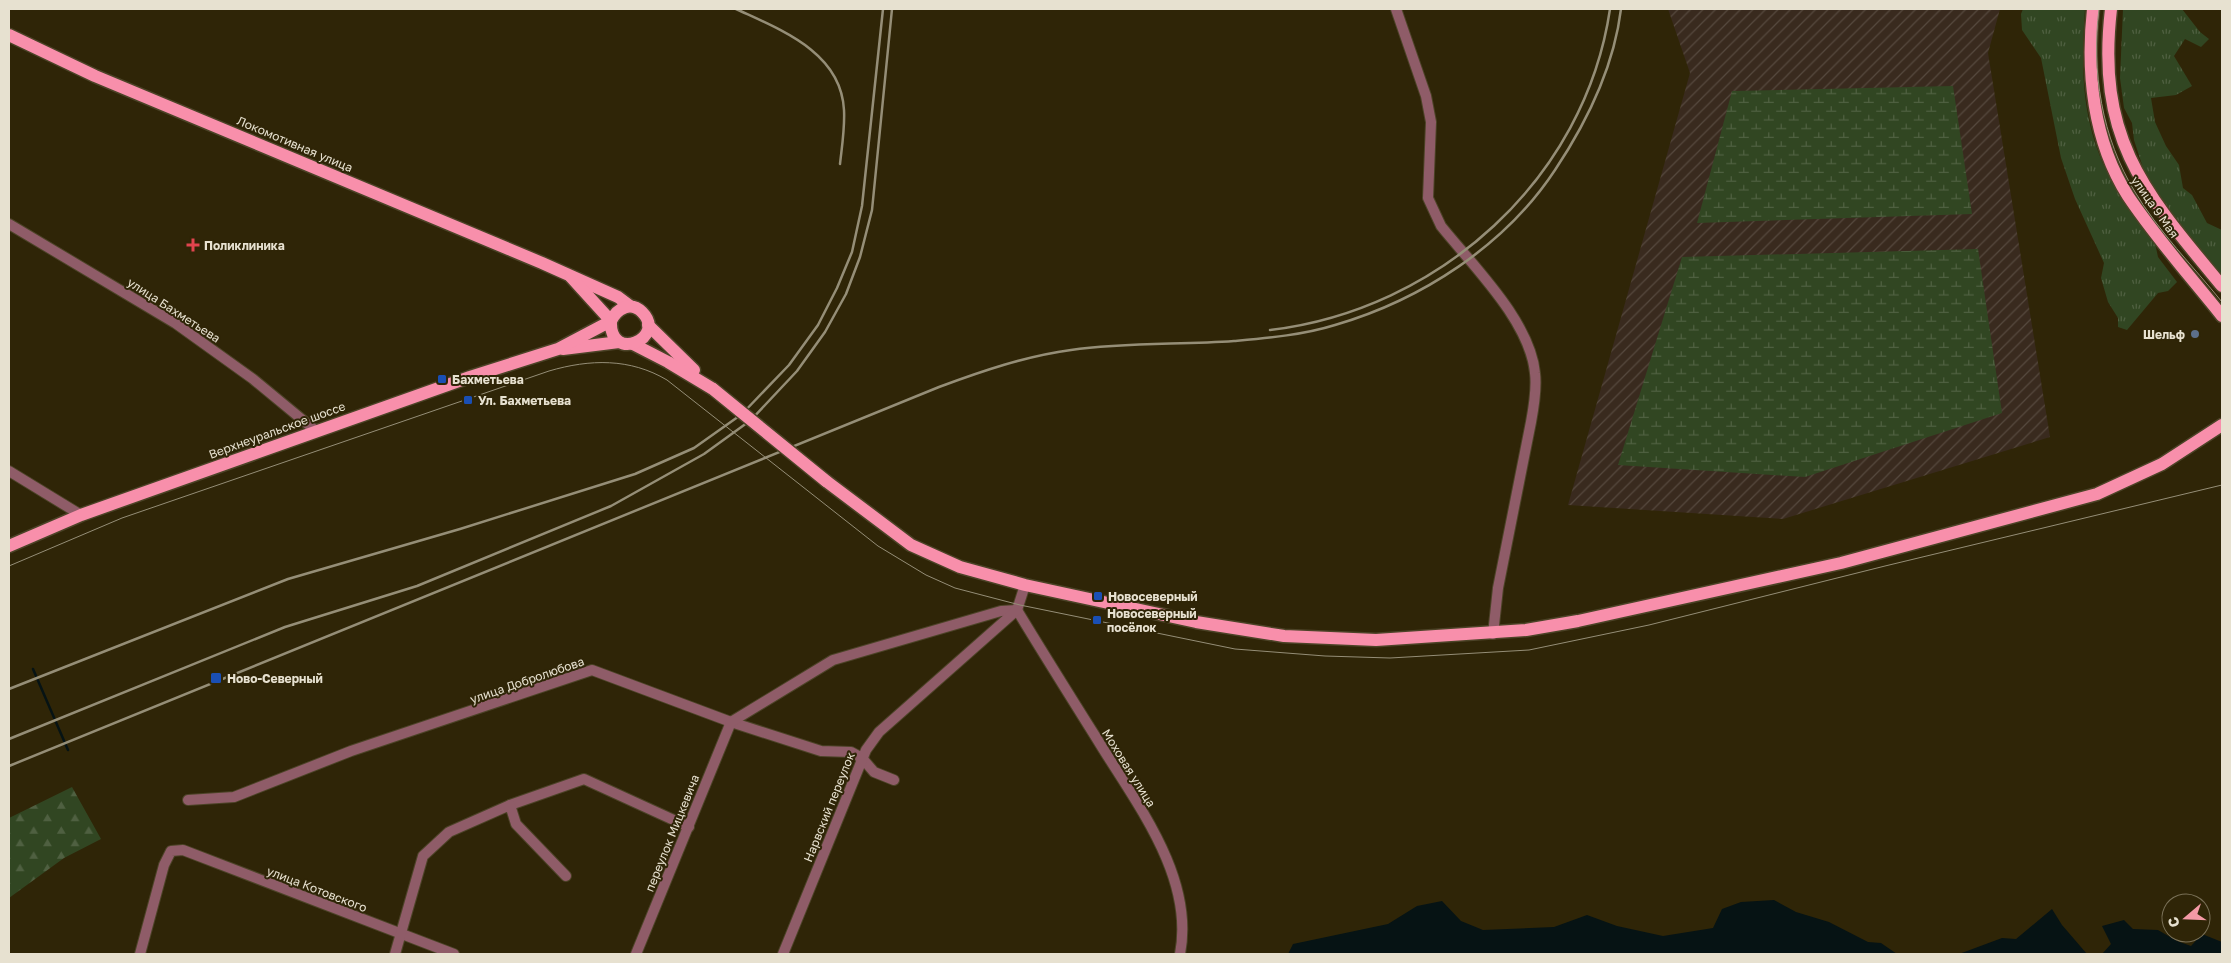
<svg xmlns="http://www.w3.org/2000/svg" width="2231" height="963" viewBox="0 0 2231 963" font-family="'Golos Text',sans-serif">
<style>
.industrial{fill:url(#industrial-furrows)}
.grass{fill:url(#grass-tufts)}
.forest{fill:url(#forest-firs)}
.wetland{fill:url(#wetland-marsh)}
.water{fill:#061314}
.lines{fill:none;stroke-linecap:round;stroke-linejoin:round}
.stream{stroke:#061314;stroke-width:2.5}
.minor-casing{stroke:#4c4327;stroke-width:12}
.major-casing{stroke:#4c4327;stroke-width:15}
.minor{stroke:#8f5c68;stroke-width:10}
.major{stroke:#f88fab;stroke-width:12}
.tram{stroke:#958e77;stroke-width:1}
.rail{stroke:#958e77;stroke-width:2.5}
.major-bridge-casing{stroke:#4c4327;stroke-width:15;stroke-linecap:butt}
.major-bridge{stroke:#f88fab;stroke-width:12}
.health-dot{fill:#e0444e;stroke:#2f2507;stroke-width:2}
.service-dot{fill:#5c6f8a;stroke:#2f2507;stroke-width:2}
.transit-dot{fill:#1a4fb4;stroke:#2f2507;stroke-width:2}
.labels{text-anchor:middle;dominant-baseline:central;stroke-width:4;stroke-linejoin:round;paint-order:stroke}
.street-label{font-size:12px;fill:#e7e1d0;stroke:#2f2507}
.poi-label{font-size:12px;font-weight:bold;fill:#e7e1d0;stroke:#2f2507;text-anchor:start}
</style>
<defs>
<pattern id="industrial-furrows" width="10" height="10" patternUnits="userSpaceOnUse" patternTransform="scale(1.25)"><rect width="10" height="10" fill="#392a1e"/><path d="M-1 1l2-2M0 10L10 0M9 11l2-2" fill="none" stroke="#56493e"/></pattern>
<pattern id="grass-tufts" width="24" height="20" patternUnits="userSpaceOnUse" patternTransform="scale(1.25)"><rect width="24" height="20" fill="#314622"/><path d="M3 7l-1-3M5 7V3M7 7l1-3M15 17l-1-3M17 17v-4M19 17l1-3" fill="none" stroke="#4f6041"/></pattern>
<pattern id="forest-firs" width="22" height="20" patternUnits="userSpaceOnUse" patternTransform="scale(1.25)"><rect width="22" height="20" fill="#314622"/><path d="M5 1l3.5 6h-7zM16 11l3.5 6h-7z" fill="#4f6041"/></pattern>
<pattern id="wetland-marsh" width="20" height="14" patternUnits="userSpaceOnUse" patternTransform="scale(1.25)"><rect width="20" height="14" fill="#314622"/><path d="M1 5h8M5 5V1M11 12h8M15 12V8" fill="none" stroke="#4f6041"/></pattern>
</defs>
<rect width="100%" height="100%" fill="#2f2507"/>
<!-- industrial -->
<polygon class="industrial" points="1668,9 2000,9 1988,53 2050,437 1783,519 1568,505 1690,73"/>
<!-- grass -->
<g class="grass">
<path d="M 2023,9 L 2085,9 C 2081,66 2081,117 2106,170 C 2118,195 2139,220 2155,243 L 2158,257 L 2177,282 L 2168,291 L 2158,293 L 2127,330 L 2118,327 L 2118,318 L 2108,302 L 2101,278 L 2104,263 L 2075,199 L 2061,158 L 2041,58 L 2022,30 L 2021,14 Z"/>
<polygon points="2123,9 2182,9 2200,32 2209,39 2201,47 2185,39 2174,56 2192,86 2176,95 2151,98 2155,122 2166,146 2179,165 2183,188 2192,195 2207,223 2222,230 2222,277 2166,206 2145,174 2134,140 2132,123 2124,108 2120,78"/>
</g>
<!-- forest -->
<polygon class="forest" points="72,787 101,839 64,858 9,898 9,818"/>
<!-- wetland -->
<g class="wetland">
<polygon points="1953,86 1972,214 1697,223 1732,91"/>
<polygon points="1978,249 2002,413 1805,477 1618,465 1682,257"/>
</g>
<!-- water -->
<g class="water">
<polygon points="1774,900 1796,912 1829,922 1868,942 1881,943 1897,954 1288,954 1293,944 1388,924 1417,906 1442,901 1461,921 1483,930 1554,927 1587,915 1617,926 1663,936 1713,928 1722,909 1741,902"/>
<polygon points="2052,909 2062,925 2087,954 1959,954 2002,938 2016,939"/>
<polygon points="2124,920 2133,929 2158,930 2177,941 2191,946 2202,934 2222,942 2222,954 2102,954 2111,944 2102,926"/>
</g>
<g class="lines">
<!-- stream -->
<polyline class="stream" points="33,669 68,750"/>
<defs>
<g id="minor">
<path d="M 1396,9 L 1426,96 L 1431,122 L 1428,198 L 1441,226 C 1473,266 1530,321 1535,373 C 1537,389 1534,406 1531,422 L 1498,588 L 1493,634"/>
<polyline points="9,224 175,323 253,379 316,431"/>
<polyline points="9,471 81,515"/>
<path d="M 1017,610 C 1043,653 1070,696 1097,739 C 1135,802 1195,876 1180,954"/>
<polyline points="188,800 234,797 351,751 592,670 731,722 821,751 851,752 862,758 874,772 894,780"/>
<polyline points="510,805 584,779 689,827"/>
<polyline points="140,954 164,865 171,851 183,850 454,954"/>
<polyline points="395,954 423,856 449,832 510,805 516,824 566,876"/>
<polyline points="636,954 731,722 833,660 1001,611 1017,610"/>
<polyline points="783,954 866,750 879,732 1017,610 1025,585"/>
</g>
<g id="major">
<path d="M 2093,9 C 2086,72 2093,141 2128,196 C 2156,238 2190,276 2222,316"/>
<path d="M 2111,9 C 2096,139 2144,192 2222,286"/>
<polyline points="9,35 95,76 542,263 618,297 630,306"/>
<polyline points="648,325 694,370"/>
<polyline points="633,344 668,362 713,389"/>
<polyline points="563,349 619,342"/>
<polyline points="826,481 911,545 960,567 1025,585 1196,622 1284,636 1376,640 1526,630 1578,621 1841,563 2097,494 2162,464 2222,425"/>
<path d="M 9,546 L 81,515 L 470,377 L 558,349 L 611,321 C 617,308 631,301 642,312 C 668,338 609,364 611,321 L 571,277"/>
</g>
</defs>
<!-- minor casing -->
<use href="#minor" class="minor-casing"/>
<!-- major casing -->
<use href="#major" class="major-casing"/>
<!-- minor -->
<use href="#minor" class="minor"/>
<!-- major -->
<use href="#major" class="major"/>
<!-- tram -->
<g class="tram">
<path d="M 2099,9 C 2091,71 2102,138 2135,192 C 2159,232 2193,266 2222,302"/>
<path d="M 9,566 L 122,518 L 549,371 C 590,359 630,358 667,380 L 878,546 L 926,575 L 955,588 L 1020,605 L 1235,649 L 1325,656 L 1390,658 L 1529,650 L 1649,625 L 1885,566 L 2222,485"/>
</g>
<!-- rail -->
<g class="rail">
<path d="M 736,9 C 781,30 841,52 844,110 C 845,128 842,146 840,164"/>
<path d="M 1270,330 C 1439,310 1585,179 1610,9"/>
<polyline points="9,689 288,579 460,529 635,474 694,448 742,414 789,365 818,325 837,288 852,252 862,206 883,9"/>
<polyline points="9,739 285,627 417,586 611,506 704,454 751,420 797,371 825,332 846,294 860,257 872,210 892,9"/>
<path d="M 9,766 L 939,387 C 982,371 1026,356 1071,350 C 1125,342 1179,345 1234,341 C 1267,338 1303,335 1335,325 C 1421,300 1505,246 1555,170 C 1587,122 1614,66 1621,9"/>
</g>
<defs>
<polyline id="major-bridge" points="713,389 826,481"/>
</defs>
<!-- major-bridge casing -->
<use href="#major-bridge" class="major-bridge-casing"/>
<!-- major-bridge -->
<use href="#major-bridge" class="major-bridge"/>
</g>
<!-- markers -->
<path class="health-dot" d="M190.5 237.5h5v5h5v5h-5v5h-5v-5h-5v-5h5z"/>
<circle class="service-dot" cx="2195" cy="334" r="5"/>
<g class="transit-dot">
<rect x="437" y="374" width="10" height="10" rx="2.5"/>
<rect x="463" y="395" width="10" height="10" rx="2.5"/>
<rect x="1093" y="591" width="10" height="10" rx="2.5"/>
<rect x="1092" y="615" width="10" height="10" rx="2.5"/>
<rect x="210" y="672" width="12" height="12" rx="2.5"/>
</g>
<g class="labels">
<!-- street labels -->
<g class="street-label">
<text transform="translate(295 144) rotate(23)">Локомотивная улица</text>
<text transform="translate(2155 207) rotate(55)">улица 9 Мая</text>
<text transform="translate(174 310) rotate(33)">улица Бахметьева</text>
<text transform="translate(277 430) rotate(-20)">Верхнеуральское шоссе</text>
<text transform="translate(527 680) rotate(-19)">улица Добролюбова</text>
<text transform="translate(1129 768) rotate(58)">Моховая улица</text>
<text transform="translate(829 807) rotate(-68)">Нарвский переулок</text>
<text transform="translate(672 833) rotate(-68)">переулок Мицкевича</text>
<text transform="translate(317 889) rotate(21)">улица Котовского</text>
</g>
<!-- poi labels -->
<g class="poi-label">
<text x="204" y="245">Поликлиника</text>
<text x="2185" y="334" text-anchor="end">Шельф</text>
<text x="452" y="379">Бахметьева</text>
<text x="478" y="400">Ул. Бахметьева</text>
<text x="1108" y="596">Новосеверный</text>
<text x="1107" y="613">Новосеверный<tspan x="1107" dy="14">посёлок</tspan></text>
<text x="227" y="678">Ново-Северный</text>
</g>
</g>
<!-- border -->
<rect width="2231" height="963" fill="none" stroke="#e7e1d0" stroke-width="20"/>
<!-- north arrow -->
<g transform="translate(2186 918) rotate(251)"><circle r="24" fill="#2f2507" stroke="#797057"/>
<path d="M0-4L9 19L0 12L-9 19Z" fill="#f49aa6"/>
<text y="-8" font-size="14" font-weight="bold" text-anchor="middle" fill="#e7e1d0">С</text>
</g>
</svg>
